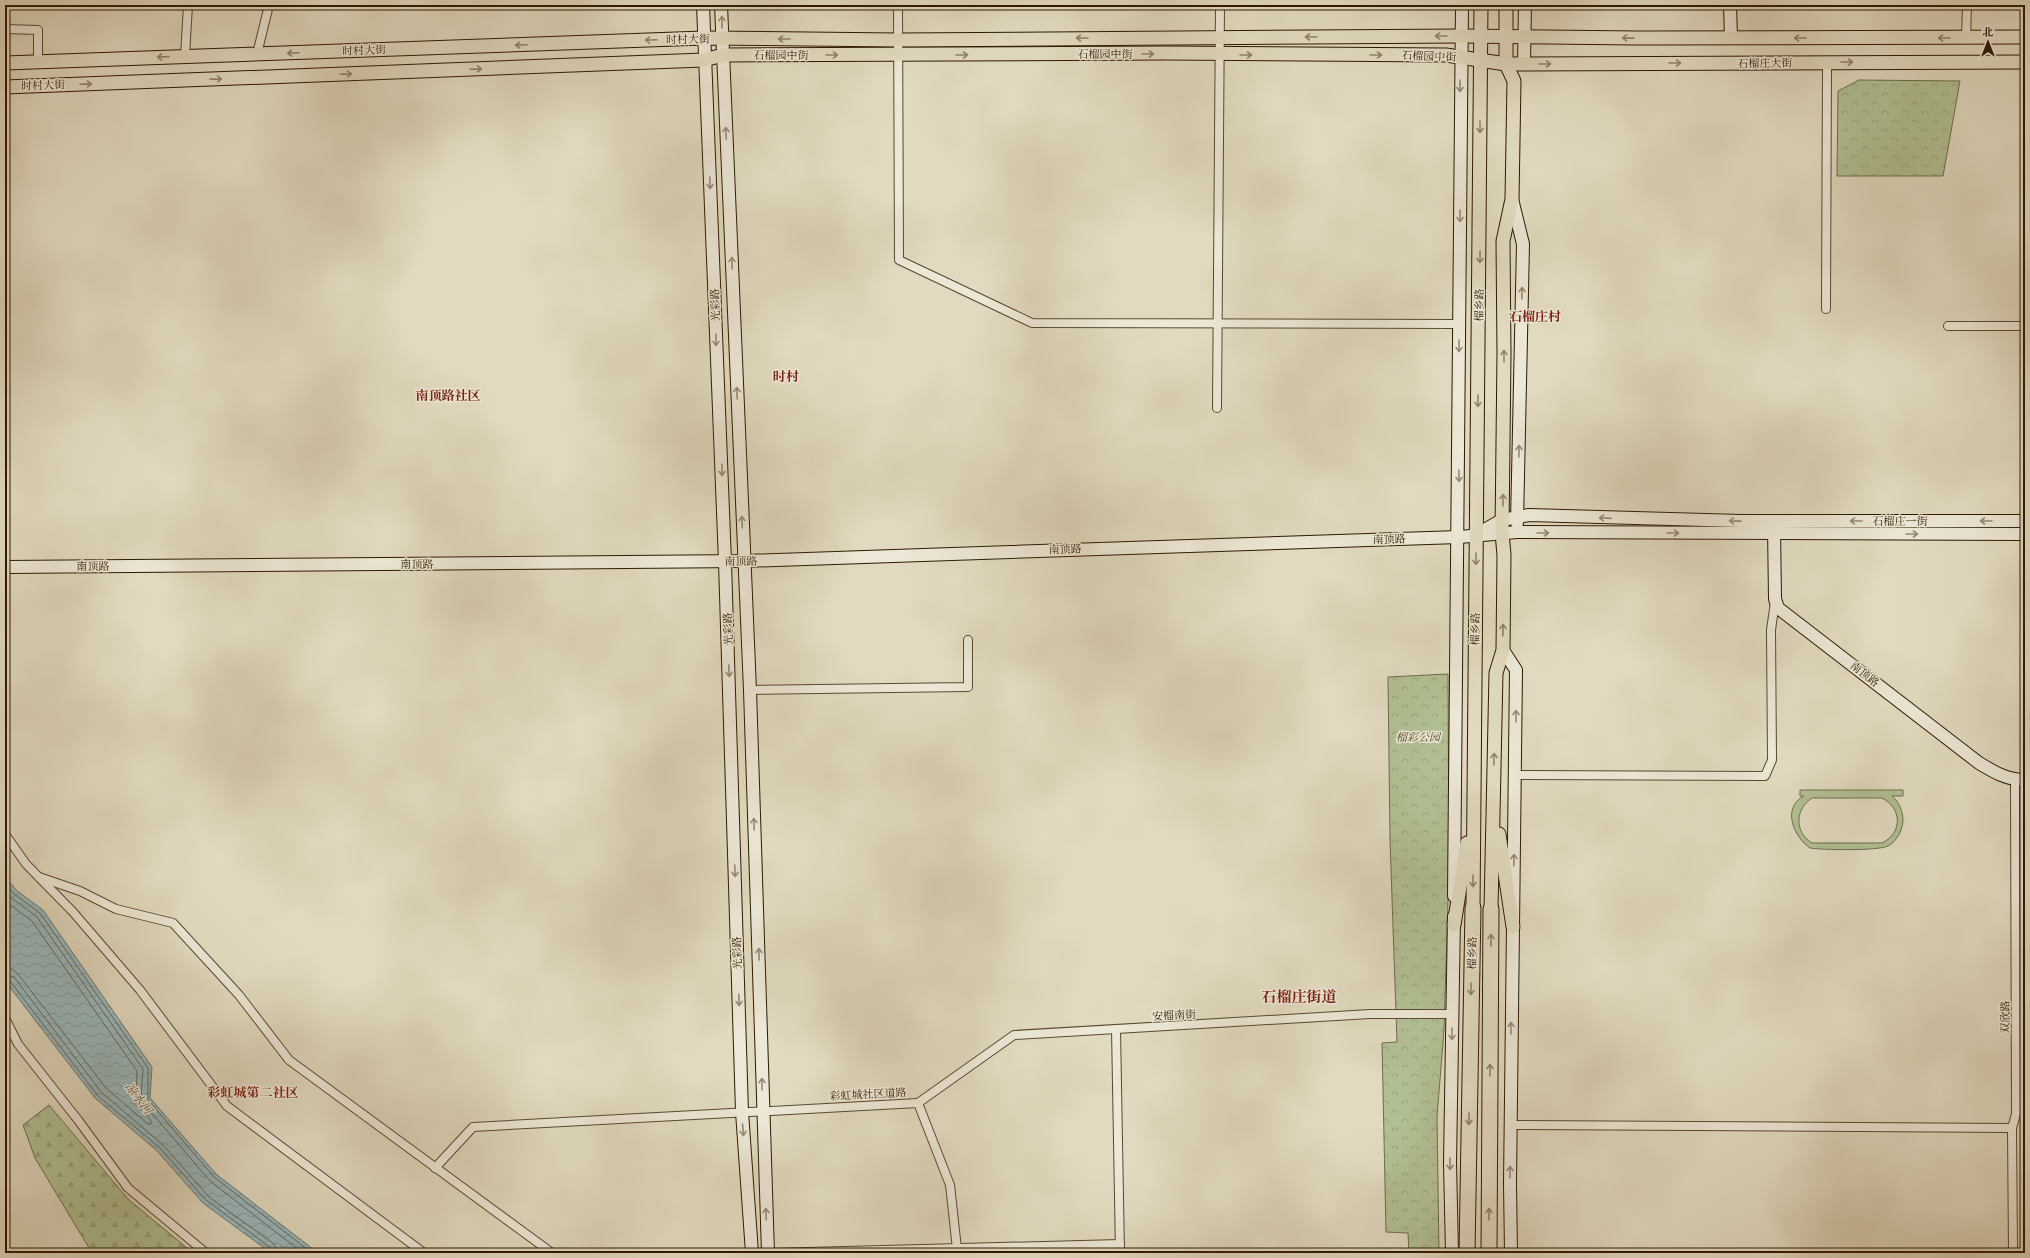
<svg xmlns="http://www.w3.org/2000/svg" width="2030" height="1258" viewBox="0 0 2030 1258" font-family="'Libre Caslon Text','Noto Serif SC',serif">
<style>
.forest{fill:url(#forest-firs);stroke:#706c4a}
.park{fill:url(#park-crowns);stroke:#706c4a}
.pitch{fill:#b1c093;stroke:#706c4a;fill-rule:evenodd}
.water{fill:url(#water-waves);stroke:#6e7871}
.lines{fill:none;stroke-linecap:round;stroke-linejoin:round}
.shore{stroke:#64685e;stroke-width:1}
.street-casing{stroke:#5b4830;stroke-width:10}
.secondary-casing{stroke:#2e1800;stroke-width:14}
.primary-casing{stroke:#2e1800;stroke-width:15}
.highway-casing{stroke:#2e1800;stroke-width:17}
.street{stroke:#ece7d6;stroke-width:8}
.secondary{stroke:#ece7d6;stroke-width:12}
.primary{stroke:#e1dac0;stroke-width:13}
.highway{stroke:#e1dac0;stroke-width:15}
.oneway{stroke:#968a76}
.oneway2{stroke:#90836a}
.labels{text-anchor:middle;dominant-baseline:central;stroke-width:3;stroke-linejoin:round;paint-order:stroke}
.street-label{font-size:11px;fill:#2e1800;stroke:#ece7d6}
.park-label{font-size:11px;font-style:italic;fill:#554a2c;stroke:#ece7d6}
.water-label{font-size:12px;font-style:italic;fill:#535042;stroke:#ece7d6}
.quarter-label{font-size:13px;font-weight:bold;fill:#7a1f14;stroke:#ece7d6}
.district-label{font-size:15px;font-weight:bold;fill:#7a1f14;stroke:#ece7d6}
</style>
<defs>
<pattern id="forest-firs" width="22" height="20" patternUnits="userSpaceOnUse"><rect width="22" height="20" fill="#b1c093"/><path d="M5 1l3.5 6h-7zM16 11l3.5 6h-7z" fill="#99a47d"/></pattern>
<pattern id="park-crowns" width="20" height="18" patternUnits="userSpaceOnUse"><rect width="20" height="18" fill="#b1c093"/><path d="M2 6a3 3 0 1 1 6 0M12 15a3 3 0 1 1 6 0" fill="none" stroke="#99a47d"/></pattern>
<pattern id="water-waves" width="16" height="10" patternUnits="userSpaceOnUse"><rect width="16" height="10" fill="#99b8bd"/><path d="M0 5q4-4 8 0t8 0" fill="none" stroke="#849da1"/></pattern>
</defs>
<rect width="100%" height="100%" fill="#e1dac0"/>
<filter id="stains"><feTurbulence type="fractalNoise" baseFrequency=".005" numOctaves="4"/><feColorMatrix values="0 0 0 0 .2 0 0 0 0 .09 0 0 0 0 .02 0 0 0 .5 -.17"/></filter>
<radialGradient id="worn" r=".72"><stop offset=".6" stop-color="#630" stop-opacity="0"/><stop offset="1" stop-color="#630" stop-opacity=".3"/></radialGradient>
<!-- forest -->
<polygon class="forest" points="49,1105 128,1199 193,1253 92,1253 35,1158 23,1125"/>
<!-- park -->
<g class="park">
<polygon points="1859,80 1960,81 1943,176 1837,176 1838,91"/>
<polygon points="1448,674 1449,869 1444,1030 1437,1117 1439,1253 1409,1253 1408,1233 1386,1232 1382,1043 1397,1042 1390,840 1388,677"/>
</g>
<!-- pitch -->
<path class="pitch" d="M 1800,790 L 1903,790 L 1903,796 L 1892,796 C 1899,802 1903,811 1903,821 C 1902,831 1897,841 1888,846 C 1878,851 1822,850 1810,848 C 1794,837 1781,808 1804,796 L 1800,796 ZM 1812,798 L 1882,798 C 1902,808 1903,833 1882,843 L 1812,843 C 1794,832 1795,809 1812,798 Z"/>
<!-- water -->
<polygon class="water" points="5,876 16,890 43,910 152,1067 150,1098 216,1174 318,1253 271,1253 203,1203 157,1151 95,1098 5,981"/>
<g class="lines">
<!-- shore -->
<g class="shore">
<polyline points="5,882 13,893 40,913 148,1068 148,1100 214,1177 312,1253"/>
<polyline points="5,891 10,897 37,917 143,1069 141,1097 144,1104 210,1181 303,1253"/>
<polyline points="5,901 32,921 137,1071 136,1101 151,1121 151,1124 148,1124 106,1088 18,974 12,969 5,968"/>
<polyline points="5,974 14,977 101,1092 163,1145 209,1197 274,1244 278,1253"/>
<polyline points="5,979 10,981 98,1096 160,1148 206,1200 271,1248 273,1253"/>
</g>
<defs>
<g id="street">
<polyline points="898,5 899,260 1032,323 1459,324"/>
<polyline points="5,29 38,30 38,62"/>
<polyline points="1966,38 1967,5"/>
<polyline points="257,54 269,5"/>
<polyline points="185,56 188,5"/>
<polyline points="1826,309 1827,62"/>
<polyline points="1948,326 2025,326"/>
<polyline points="1217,408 1220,5"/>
<polyline points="750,690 968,687 968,640"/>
<polyline points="1515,775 1765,776 1772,760 1771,630 1775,602"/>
<polyline points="5,834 26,864 73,912 140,990 227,1106 424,1253"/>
<polyline points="39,877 80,891 116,909 173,923 239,995 289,1060 552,1253"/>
<polyline points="5,1018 18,1044 78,1120 128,1188 206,1253"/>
<polyline points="1116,1029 1120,1253"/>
<polyline points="918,1103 1014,1035 1370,1014 1452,1014"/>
<polyline points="1510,1125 2012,1128"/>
<polyline points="435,1168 473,1127 918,1103 950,1185 957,1249"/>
<polyline points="768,1253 1120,1244"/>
<polyline points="2013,1253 2012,1128 2016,1114 2015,780"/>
</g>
<g id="secondary">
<polyline points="703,5 725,562 742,1112 752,1253"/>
<polyline points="721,5 750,690 768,1253"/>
<polyline points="1730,5 1731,38"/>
<polyline points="1524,64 1525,5"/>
<polyline points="1512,199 1523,244 1517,523"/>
<path d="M 1774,526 L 1775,599 L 1778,608 L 1979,763 C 1994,772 2007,780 2025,780"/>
<polyline points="1479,533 1502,520 1529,515 1741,521 2025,521"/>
<polyline points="5,567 744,561 1459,537 1517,532 2025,534"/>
<polyline points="1503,650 1516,670 1510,1184 1511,1253"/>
<polyline points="1454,896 1462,5"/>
<polyline points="1452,1253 1450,1163 1454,916"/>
</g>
<g id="primary">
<polyline points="5,63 704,38 898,40 1461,36 1637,38 2025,37"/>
<polyline points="5,87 704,60 723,55 1165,53 1446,55 1506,64 2025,62"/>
<polyline points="1499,834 1513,927"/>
<polyline points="1473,908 1481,5"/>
<polyline points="1491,909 1496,673 1503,650 1504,555 1502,533 1504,353 1503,241 1512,199 1514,81 1506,64 1506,5"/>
<polyline points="1454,925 1467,843"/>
</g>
<g id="highway">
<polyline points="1467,1253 1473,908"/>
<polyline points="1489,1253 1491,909"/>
</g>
</defs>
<!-- street casing -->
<use href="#street" class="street-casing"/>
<!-- secondary casing -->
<use href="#secondary" class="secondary-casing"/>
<!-- primary casing -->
<use href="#primary" class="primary-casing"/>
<!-- highway casing -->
<use href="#highway" class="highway-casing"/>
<!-- street -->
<use href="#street" class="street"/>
<!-- secondary -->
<use href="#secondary" class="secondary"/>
<!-- primary -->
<use href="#primary" class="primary"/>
<!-- highway -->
<use href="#highway" class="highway"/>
</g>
<!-- one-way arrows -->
<defs><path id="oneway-shaft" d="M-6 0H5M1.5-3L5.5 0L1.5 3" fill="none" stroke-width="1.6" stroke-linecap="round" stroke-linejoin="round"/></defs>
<g class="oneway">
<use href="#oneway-shaft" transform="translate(722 22) rotate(-92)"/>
<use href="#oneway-shaft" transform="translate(1460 86) rotate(90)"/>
<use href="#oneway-shaft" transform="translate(726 133) rotate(-92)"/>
<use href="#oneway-shaft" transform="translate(710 183) rotate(88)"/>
<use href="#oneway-shaft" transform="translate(1460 216) rotate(90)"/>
<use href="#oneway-shaft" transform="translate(732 263) rotate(-92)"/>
<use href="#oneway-shaft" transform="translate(1522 293) rotate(-89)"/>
<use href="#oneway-shaft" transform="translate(716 340) rotate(88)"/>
<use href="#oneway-shaft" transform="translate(1459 346) rotate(90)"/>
<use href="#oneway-shaft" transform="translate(737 393) rotate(-92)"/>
<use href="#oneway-shaft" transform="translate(1519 451) rotate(-89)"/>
<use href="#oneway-shaft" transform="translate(722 470) rotate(88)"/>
<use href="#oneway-shaft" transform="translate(1459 476) rotate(90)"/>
<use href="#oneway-shaft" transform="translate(1605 518) rotate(-176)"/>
<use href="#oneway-shaft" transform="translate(1735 521) rotate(-179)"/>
<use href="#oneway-shaft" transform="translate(1856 521) rotate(180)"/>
<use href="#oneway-shaft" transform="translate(1986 521) rotate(180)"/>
<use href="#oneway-shaft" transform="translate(742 522) rotate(-92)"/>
<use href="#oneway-shaft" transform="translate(1543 533)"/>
<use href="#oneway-shaft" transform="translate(1673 533)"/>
<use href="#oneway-shaft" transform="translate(1912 534)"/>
<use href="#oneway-shaft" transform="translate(729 671) rotate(88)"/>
<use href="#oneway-shaft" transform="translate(1516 716) rotate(-90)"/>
<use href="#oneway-shaft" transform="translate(754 824) rotate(-92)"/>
<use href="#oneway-shaft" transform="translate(1514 860) rotate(-89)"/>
<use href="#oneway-shaft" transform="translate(735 871) rotate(88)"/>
<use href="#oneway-shaft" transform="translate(759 954) rotate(-92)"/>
<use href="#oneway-shaft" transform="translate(739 1000) rotate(88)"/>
<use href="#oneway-shaft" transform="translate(1511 1028) rotate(-89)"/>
<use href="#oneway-shaft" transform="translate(1452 1034) rotate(91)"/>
<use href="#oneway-shaft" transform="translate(762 1084) rotate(-91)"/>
<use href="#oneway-shaft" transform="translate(743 1130) rotate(86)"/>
<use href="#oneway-shaft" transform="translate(1450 1164) rotate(90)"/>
<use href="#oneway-shaft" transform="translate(1510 1172) rotate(-89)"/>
<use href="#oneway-shaft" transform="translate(766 1214) rotate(-92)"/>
</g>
<g class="oneway2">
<use href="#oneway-shaft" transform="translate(1441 36) rotate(180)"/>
<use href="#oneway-shaft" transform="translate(1311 37) rotate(180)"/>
<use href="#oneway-shaft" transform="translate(1082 38) rotate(180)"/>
<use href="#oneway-shaft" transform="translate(1628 38) rotate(-179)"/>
<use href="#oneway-shaft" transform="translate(1800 38) rotate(180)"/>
<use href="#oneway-shaft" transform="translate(1944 38) rotate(180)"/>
<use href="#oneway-shaft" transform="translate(784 39) rotate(-180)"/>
<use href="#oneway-shaft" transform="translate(651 40) rotate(178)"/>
<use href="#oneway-shaft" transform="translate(521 45) rotate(178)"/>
<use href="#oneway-shaft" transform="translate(293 53) rotate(178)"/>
<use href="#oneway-shaft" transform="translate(1148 54)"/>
<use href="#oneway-shaft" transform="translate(832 55)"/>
<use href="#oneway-shaft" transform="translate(962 55)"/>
<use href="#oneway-shaft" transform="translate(1246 55)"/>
<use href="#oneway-shaft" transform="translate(1376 55)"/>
<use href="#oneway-shaft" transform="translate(163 57) rotate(178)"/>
<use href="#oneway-shaft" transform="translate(1847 62)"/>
<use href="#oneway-shaft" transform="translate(1675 63)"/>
<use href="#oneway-shaft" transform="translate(1545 64)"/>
<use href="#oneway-shaft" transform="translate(476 69) rotate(-2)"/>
<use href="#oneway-shaft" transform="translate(346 74) rotate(-2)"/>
<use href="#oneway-shaft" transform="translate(216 79) rotate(-2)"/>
<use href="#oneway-shaft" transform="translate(86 84) rotate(-2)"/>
<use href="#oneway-shaft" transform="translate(1480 127) rotate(90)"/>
<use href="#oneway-shaft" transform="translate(1480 257) rotate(91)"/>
<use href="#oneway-shaft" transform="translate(1504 356) rotate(-90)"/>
<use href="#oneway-shaft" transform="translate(1478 401) rotate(91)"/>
<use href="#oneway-shaft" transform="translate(1503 500) rotate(-89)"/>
<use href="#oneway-shaft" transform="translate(1476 559) rotate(91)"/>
<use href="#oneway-shaft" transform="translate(1503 630) rotate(-89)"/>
<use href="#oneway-shaft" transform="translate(1494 759) rotate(-89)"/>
<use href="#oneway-shaft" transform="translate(1473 881) rotate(90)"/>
<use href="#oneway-shaft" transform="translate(1491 940) rotate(-90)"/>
<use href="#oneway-shaft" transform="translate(1471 989) rotate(91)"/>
<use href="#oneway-shaft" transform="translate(1490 1070) rotate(-90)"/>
<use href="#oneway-shaft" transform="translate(1469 1119) rotate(91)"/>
<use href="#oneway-shaft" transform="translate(1489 1214) rotate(-90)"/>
</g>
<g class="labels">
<!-- street labels -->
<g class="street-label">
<text transform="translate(688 39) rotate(-1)">时村大街</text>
<text transform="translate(364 50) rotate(-2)">时村大街</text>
<text x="1105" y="54">石榴园中街</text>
<text x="781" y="55">石榴园中街</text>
<text transform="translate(1429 56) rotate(2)">石榴园中街</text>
<text transform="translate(1765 63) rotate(-1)">石榴庄大街</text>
<text transform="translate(43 85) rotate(-2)">时村大街</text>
<text transform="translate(715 305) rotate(-92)">光彩路</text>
<text transform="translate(1479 305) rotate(-89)">榴乡路</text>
<text x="1900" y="521">石榴庄一街</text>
<text transform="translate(1389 539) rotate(-2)">南顶路</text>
<text transform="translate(1065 549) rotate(-2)">南顶路</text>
<text transform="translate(741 561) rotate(-1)">南顶路</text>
<text x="417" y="564">南顶路</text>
<text x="93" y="566">南顶路</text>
<text transform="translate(728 629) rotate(-92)">光彩路</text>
<text transform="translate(1475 629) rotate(-89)">榴乡路</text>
<text transform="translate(1865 674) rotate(38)">南顶路</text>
<text transform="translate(737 953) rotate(-92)">光彩路</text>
<text transform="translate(1472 953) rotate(-89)">榴乡路</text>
<text transform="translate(1174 1015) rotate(-3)">安榴南街</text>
<text transform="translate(2005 1017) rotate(-90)">双欣路</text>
<text transform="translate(868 1094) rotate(-3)">彩虹城社区道路</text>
</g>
<!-- park labels -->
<g class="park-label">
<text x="1418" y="737">榴彩公园</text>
</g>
<!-- water labels -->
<g class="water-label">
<text transform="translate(139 1098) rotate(53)">凉水河</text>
</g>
<!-- quarter labels -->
<g class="quarter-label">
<text x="1535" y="316">石榴庄村</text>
<text x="786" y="376">时村</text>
<text x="448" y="395">南顶路社区</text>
<text x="253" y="1092">彩虹城第二社区</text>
</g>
<!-- district labels -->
<g class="district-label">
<text x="1299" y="996">石榴庄街道</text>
</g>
</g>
<!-- margin -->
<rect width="2030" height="1258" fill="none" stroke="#e1dac0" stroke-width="20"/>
<rect x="6" y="6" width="2018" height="1246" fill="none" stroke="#2e1800" stroke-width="2"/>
<rect x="10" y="10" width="2010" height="1238" fill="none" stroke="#2e1800"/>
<!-- north arrow -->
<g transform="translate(1988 42)" stroke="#ece7d6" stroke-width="3" paint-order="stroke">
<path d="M0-3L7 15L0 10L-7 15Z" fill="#2e1800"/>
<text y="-6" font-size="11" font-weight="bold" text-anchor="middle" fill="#2e1800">北</text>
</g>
<rect width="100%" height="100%" filter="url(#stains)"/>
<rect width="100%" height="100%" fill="url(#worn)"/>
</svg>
